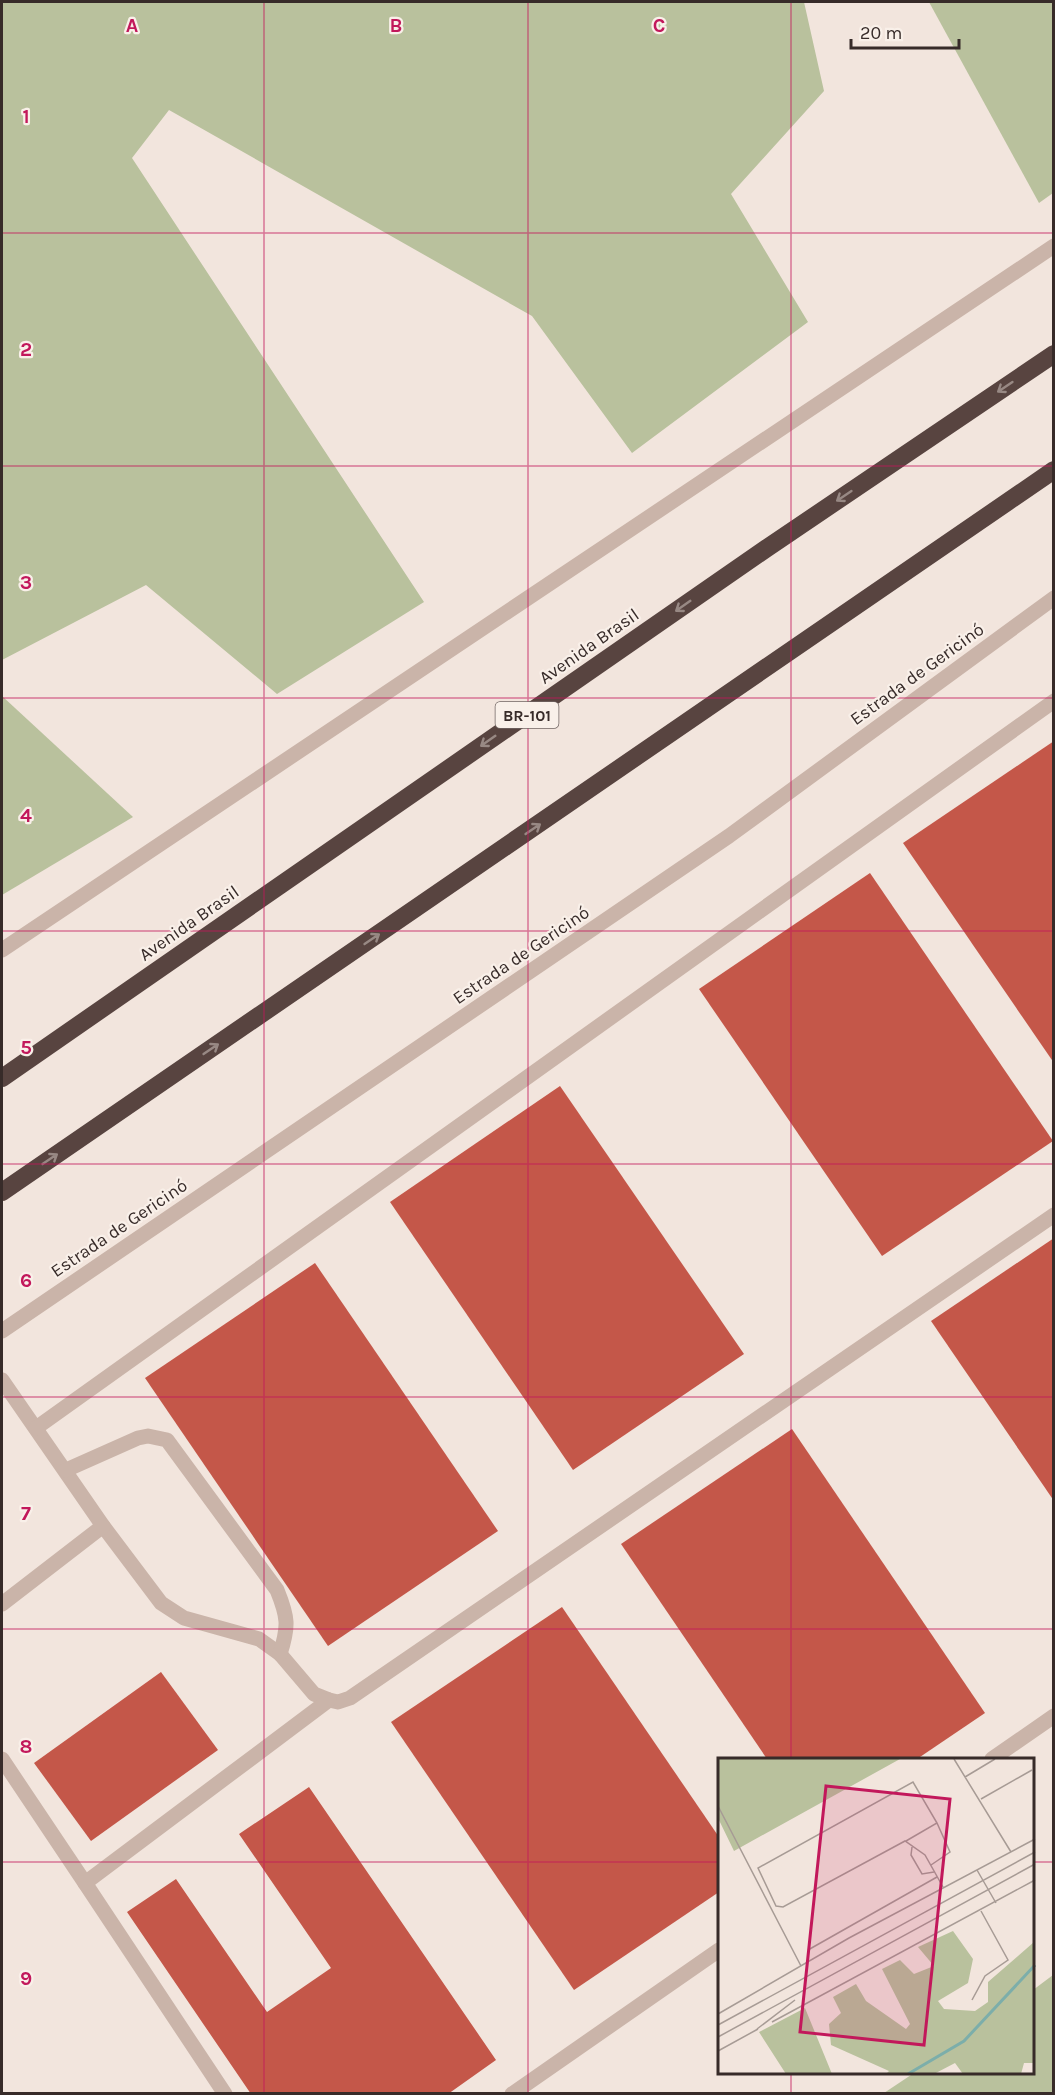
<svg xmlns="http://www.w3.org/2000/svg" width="1055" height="2095" viewBox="0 0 1055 2095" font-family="Karla,sans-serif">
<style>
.green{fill:#b9c19d}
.building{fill:#c45749}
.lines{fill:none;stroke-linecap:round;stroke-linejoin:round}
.lane{stroke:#cab4a9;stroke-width:15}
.street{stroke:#cab4a9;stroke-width:15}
.highway{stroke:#584440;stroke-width:18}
.oneway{stroke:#988984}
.grid{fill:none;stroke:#c2185b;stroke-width:1.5;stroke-opacity:0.55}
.labels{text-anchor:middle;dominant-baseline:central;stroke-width:4.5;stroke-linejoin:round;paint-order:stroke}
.shield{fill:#f9f0e9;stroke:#716663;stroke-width:1.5}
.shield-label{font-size:16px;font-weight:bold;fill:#372b29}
.street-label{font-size:18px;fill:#372b29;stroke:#f9f0e9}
.inset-river{fill:none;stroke:#7caeaa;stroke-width:3}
.inset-road{fill:none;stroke:#a79b95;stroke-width:1.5}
.view{fill:#c2185b;fill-opacity:0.15;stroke:#c2185b;stroke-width:3}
.inset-edge{fill:none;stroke:#372b29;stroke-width:3}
.grid-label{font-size:20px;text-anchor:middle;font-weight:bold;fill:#c2185b;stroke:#f9f0e9;stroke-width:4.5;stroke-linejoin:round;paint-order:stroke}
</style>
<rect width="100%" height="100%" fill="#f2e5dd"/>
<!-- green -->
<g class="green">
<polygon points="2,2 804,2 824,91 731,194 808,322 632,453 532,316 169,110 132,158 424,602 277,694 146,585 2,660"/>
<polygon points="929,2 1053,2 1053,193 1039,203"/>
<polygon points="2,696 133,817 2,895"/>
<polygon points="1053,1975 1053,2093 884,2093 914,2073 1032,2072 1033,1990"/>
</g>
<!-- building -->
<g class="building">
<polygon points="1054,741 1054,1063 903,843"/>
<polygon points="870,873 1053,1141 882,1256 699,989"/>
<polygon points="560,1086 744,1354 573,1470 390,1202"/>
<polygon points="1054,1238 1054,1501 931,1321"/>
<polygon points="315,1263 498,1531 328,1646 145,1378"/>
<polygon points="792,1429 985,1713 917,1759 767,1759 621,1544"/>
<polygon points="562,1607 719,1837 719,1892 574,1990 391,1722"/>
<polygon points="161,1672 218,1750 91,1841 34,1763"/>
<polygon points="309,1787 496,2060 448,2094 251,2094 127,1912 176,1879 267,2012 331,1968 239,1834"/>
</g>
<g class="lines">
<!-- lane -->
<g class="lane">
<polyline points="2,1380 103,1526 161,1603 184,1618 259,1639 280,1654 314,1694 329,1700 338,1702 350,1698 1054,1215"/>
<polyline points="36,1428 1054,701"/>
<path d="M 66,1470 L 138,1438 L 148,1436 L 167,1440 L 277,1590 C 288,1617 289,1626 280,1654"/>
<polyline points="2,1604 103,1526"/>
<polyline points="2,1759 85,1883"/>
<polyline points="992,1759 1054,1716"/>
<polyline points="225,2094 85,1883 329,1700"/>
<polyline points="512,2094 719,1950"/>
</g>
<!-- street -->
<g class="street">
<polyline points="2,950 1054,246"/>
<polyline points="2,1331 729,836 1054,598"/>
</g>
<!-- highway -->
<g class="highway">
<polyline points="2,1078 767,548 1054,354"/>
<polyline points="2,1192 1054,470"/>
</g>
</g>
<!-- one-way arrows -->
<defs><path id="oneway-shaft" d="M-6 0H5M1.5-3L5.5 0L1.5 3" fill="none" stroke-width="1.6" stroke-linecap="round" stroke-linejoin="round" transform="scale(1.5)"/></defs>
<g class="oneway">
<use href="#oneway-shaft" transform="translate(1005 387) rotate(146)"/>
<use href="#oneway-shaft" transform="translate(844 496) rotate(146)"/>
<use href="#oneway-shaft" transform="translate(683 606) rotate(145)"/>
<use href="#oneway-shaft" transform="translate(488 741) rotate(145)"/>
<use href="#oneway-shaft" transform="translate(533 829) rotate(-34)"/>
<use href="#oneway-shaft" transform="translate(372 939) rotate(-34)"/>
<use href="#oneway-shaft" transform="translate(211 1049) rotate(-34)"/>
<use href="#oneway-shaft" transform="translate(50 1159) rotate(-34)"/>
</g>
<!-- grid -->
<path class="grid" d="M 264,2 L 264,2094M 528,2 L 528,2094M 791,2 L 791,1759M 2,233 L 1054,233M 2,466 L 1054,466M 2,698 L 1054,698M 2,931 L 1054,931M 2,1164 L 1054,1164M 2,1397 L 1054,1397M 2,1629 L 1054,1629M 2,1862 L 719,1862M 1032,1862 L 1054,1862M 791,2072 L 791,2094"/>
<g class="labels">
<!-- shield labels -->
<rect class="shield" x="495.5" y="702" width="63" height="26" rx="4.5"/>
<g class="shield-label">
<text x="527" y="715">BR-101</text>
</g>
<!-- street labels -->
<g class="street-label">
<text transform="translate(589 646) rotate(-35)">Avenida Brasil</text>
<text transform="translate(917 674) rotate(-36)">Estrada de Gericinó</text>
<text transform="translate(189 923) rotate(-35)">Avenida Brasil</text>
<text transform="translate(521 955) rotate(-34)">Estrada de Gericinó</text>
<text transform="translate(119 1228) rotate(-34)">Estrada de Gericinó</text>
</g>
</g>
<!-- overview -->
<g transform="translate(718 1758)">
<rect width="316" height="316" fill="#f2e5dd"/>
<path d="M 0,1 L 182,1 L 16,93 L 0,60 ZM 235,173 L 255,201 L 250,225 L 220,243 L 226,251 L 257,253 L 270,244 L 270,224 L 316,184 L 316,305 L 306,305 L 303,316 L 245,316 L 237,305 L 216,316 L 168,316 L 171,313 L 113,287 L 111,266 L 123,255 L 115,239 L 138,226 L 148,243 L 188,271 L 192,266 L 164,211 L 182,202 L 196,216 L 216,208 L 200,189 ZM 87,250 L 114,316 L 68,316 L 41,274 Z" fill="#b9c19d"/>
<path class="inset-river" d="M 190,316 L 246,283 L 317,207"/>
<path class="inset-road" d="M 236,1 L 293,94M 247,19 L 277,1M 263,41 L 314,12M 0,48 L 83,208M 188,83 L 219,65 L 195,24 L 40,110 L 58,148 L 65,149 L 187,83 L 207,97 L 225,129M 194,89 L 193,97 L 204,116 L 216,114M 213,107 L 232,94 L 219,65M 259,112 L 278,145M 90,192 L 219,119M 254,242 L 267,218 L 290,202 L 263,153M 0,256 L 131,180 L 317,81M 54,264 L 317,122M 0,267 L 317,94M 39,271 L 77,242M 0,279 L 317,106M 0,293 L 40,271"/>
<path class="view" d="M 108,28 L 232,41 L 206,287 L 82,274 Z"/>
<rect width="316" height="316" class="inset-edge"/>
</g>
<g class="grid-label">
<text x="132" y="32">A</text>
<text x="396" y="32">B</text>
<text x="659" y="32">C</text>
<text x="26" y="123">1</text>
<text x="26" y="356">2</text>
<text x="26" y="589">3</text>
<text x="26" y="822">4</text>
<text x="26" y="1054">5</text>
<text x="26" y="1287">6</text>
<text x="26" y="1520">7</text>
<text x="26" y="1753">8</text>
<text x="26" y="1985">9</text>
</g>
<!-- border -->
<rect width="1055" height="2095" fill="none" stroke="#372b29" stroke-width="6"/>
<!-- scale -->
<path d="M851 39v9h108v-9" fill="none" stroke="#372b29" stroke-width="3"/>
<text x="860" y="39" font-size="18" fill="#372b29" stroke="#f9f0e9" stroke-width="4.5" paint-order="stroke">20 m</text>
</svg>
